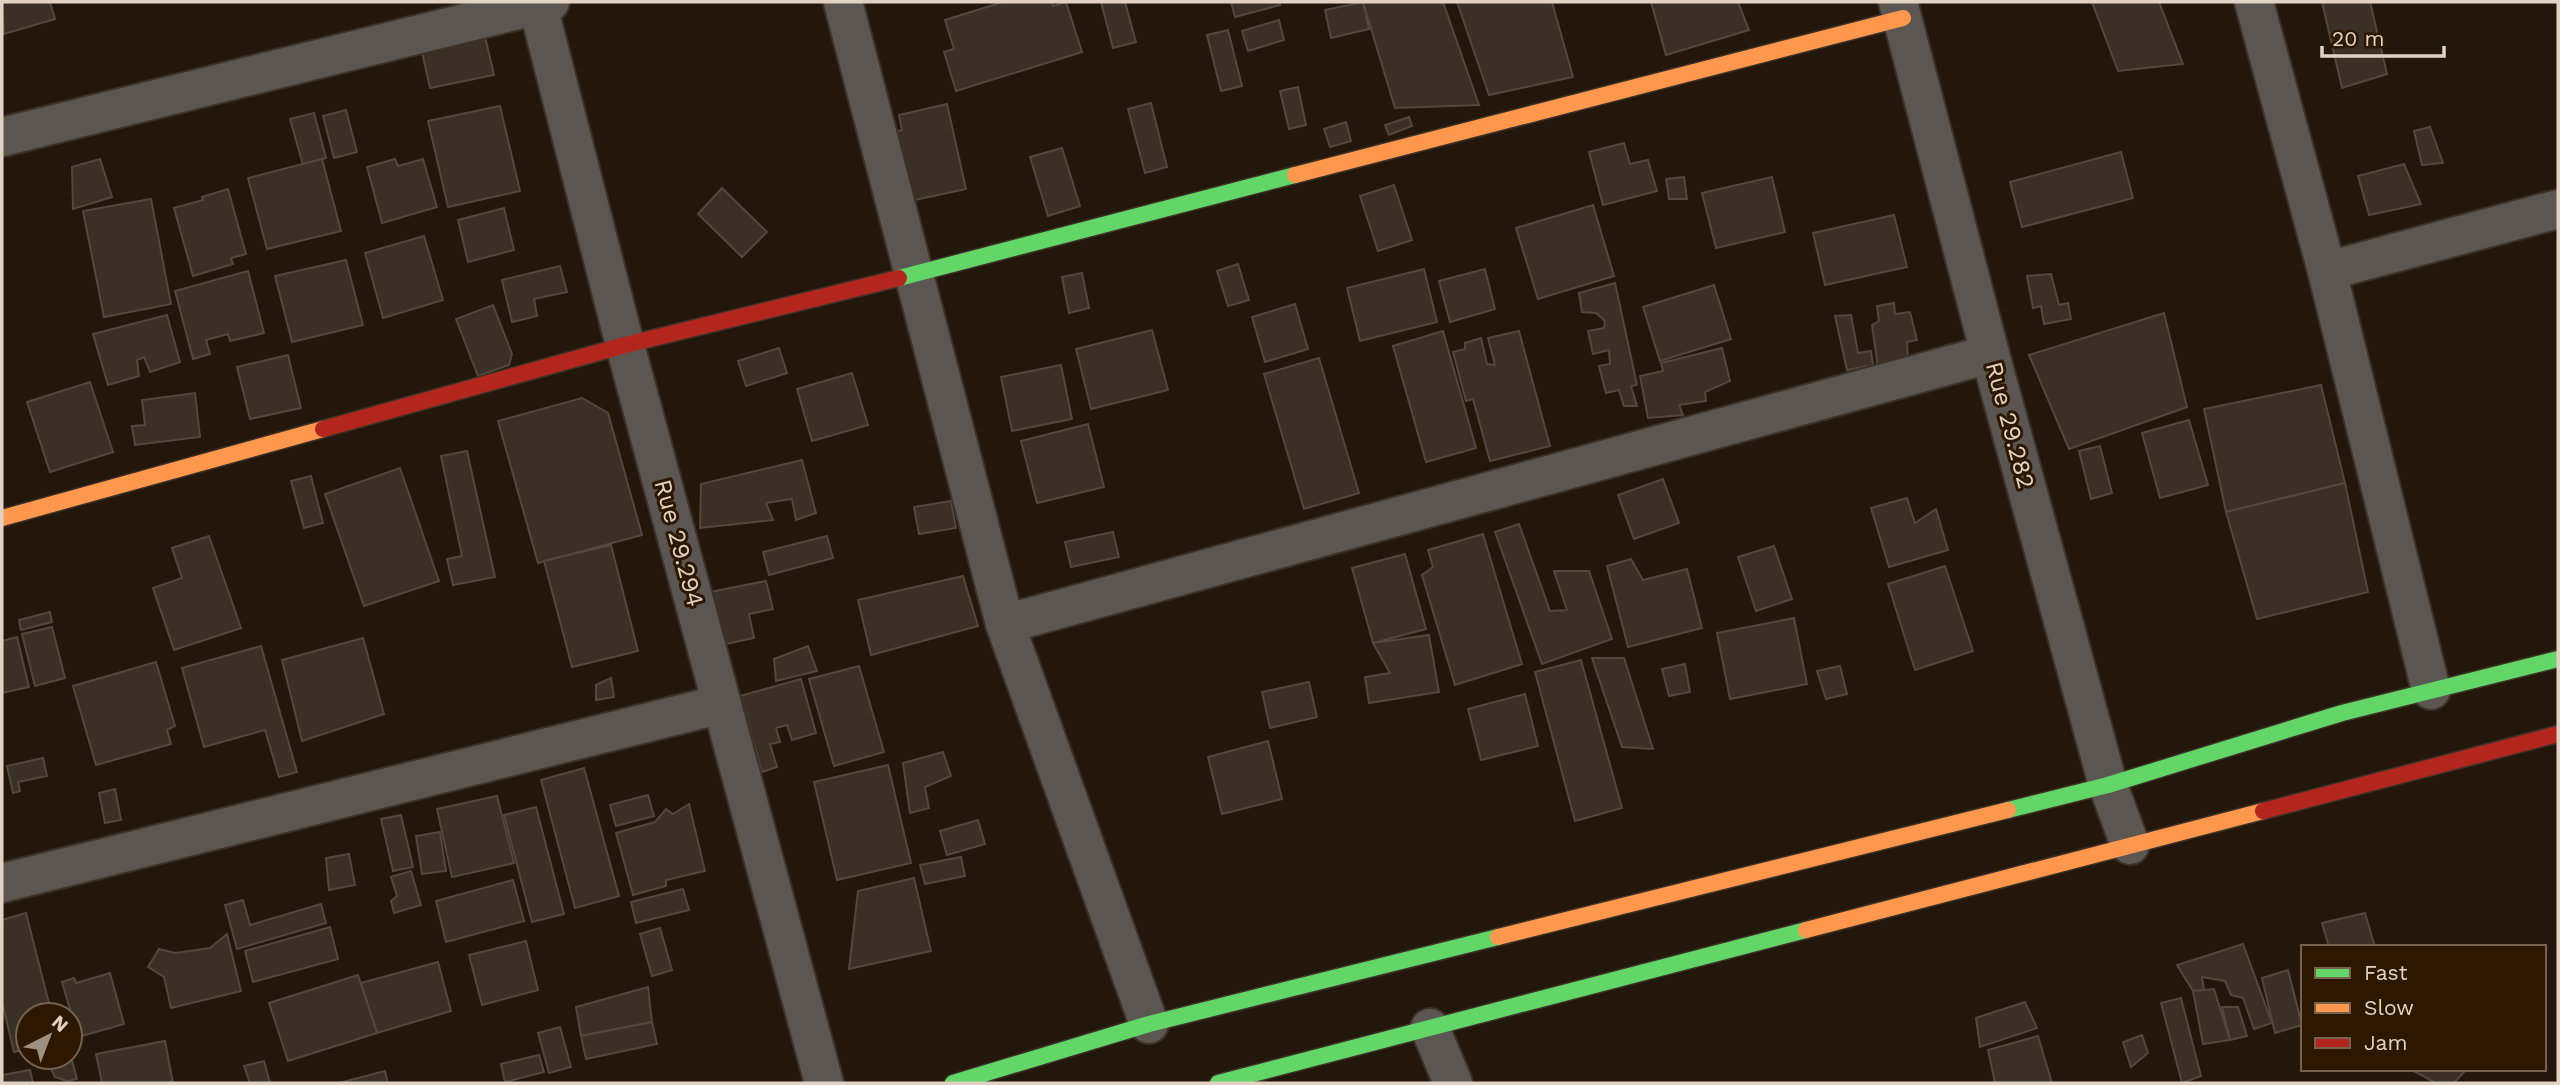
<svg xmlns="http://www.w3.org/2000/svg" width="2560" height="1085" viewBox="0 0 2560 1085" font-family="'Work Sans',sans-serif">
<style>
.building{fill:#3b3026;stroke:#52483e;stroke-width:2}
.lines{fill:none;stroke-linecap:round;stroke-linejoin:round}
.street-casing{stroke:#3c3127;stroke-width:42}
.fast-casing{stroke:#3c3127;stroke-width:19}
.slow-casing{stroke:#3c3127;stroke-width:19}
.jam-casing{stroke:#3c3127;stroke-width:19}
.street{stroke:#5b5651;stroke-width:38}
.fast{stroke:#63d668;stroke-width:16}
.slow{stroke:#ff974d;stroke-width:16}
.jam{stroke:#b3261e;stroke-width:16}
.labels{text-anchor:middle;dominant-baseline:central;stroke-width:6;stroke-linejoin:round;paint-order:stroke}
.street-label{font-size:24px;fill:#e1d2c4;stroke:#2d1701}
</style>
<rect width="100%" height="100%" fill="#23170b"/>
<!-- building -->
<g class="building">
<polygon points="2,2 50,2 55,19 4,34"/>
<polygon points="1003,2 1052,2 1053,6 1066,2 1082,52 956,91 944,52 954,49 945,20"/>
<polygon points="1101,2 1125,2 1136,42 1113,48"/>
<polygon points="1231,2 1279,2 1280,5 1235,17"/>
<polygon points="1363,2 1443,2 1479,105 1395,108"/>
<polygon points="1363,2 1369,29 1331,38 1325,10"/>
<polygon points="1457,2 1552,2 1573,77 1489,95"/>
<polygon points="1651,2 1738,2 1749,30 1666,55"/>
<polygon points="2092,2 2159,2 2183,64 2118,71"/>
<polygon points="2322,2 2370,2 2387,74 2342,88"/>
<polygon points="1279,20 1284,40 1248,51 1242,31"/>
<polygon points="483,28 494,75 430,88 420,43"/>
<polygon points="1228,30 1242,86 1221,91 1207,35"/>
<polygon points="1298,87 1306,125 1289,129 1280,91"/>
<polygon points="1151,103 1167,167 1145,173 1128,109"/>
<polygon points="947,104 966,189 910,201 895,132 902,130 899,115"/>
<polygon points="500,106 520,191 448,207 428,121"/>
<polygon points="346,110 357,152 334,158 323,116"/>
<polygon points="314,113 326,158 303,165 290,119"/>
<polygon points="1409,117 1412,126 1389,135 1385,125"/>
<polygon points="1346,122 1351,141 1330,147 1324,129"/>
<polygon points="2430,127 2443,163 2422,165 2414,131"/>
<polygon points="1624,143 1630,164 1648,160 1657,191 1603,205 1589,152"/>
<polygon points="1062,148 1080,206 1048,216 1030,157"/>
<polygon points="2121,152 2133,198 2022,227 2010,182"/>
<polygon points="100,159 112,197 73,209 72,167"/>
<polygon points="322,159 341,231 267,249 248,178"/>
<polygon points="395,159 398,166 423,159 437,207 382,223 367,167"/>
<polygon points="2404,164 2421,204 2369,215 2358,176"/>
<polygon points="1684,177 1687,199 1669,199 1666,179"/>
<polygon points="1772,177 1785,232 1716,248 1702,193"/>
<polygon points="1394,185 1412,240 1378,251 1360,196"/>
<polygon points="722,188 767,232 742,257 698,214"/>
<polygon points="228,189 246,254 231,258 233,264 193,276 174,208 203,200 202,197"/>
<polygon points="151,199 171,304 104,317 83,211"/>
<polygon points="1593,205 1614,276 1538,299 1516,228"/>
<polygon points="504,208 514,250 468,262 458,220"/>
<polygon points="1894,215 1907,267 1825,285 1813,233"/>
<polygon points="424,236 443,300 383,318 365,253"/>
<polygon points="346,260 363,325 292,342 275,276"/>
<polygon points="1238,264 1249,300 1228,306 1217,271"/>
<polygon points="560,266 567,292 534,299 537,316 512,322 502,280"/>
<polygon points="1424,269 1437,322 1360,341 1347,288"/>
<polygon points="1485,269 1495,309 1450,322 1439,281"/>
<polygon points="248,271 264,333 230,341 228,334 206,340 210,354 193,359 175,291"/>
<polygon points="1082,273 1089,308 1069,313 1062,277"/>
<polygon points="2051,274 2059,305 2068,303 2071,319 2044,324 2041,306 2033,308 2027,276"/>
<polygon points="1615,283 1637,385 1631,386 1637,406 1624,406 1619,390 1606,393 1599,366 1610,364 1609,350 1593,354 1588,331 1604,328 1605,321 1596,313 1582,312 1579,293"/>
<polygon points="1714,285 1731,339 1660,361 1643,307"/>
<polygon points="1894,303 1895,314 1910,312 1917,340 1907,342 1908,361 1878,368 1872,325 1879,321 1877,306"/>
<polygon points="1295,304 1308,349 1265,362 1252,317"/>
<polygon points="493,305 512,354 509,365 478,376 456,319"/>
<polygon points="2164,313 2187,407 2069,449 2029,355"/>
<polygon points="167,315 180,362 150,372 144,357 137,360 139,376 108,385 93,334"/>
<polygon points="1851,315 1858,353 1871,351 1873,365 1847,370 1835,316"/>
<polygon points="1152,330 1168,390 1091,409 1076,349"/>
<polygon points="1443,331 1476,448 1426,462 1393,346"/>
<polygon points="1519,331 1550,446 1490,461 1473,399 1466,401 1453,352 1465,349 1465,343 1481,338 1487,364 1495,365 1488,338"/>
<polygon points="779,348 787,373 746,386 738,361"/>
<polygon points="1722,348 1730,381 1705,392 1706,401 1679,405 1683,415 1648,418 1640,376 1663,371 1661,363"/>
<polygon points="288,355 301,408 250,419 237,367"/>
<polygon points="1319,358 1359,493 1304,509 1264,374"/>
<polygon points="1061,365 1072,419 1012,431 1001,377"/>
<polygon points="852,373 868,425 812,441 797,389"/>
<polygon points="90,382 113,452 50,472 27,402"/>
<polygon points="2321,385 2345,483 2226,512 2204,409"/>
<polygon points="195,393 200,437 135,445 132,426 145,425 142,400"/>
<polygon points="582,398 608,413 642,535 538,563 498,421"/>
<polygon points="2189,420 2208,485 2160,498 2142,433"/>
<polygon points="1088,424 1104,487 1037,503 1021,441"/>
<polygon points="2100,446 2112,493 2091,499 2079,451"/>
<polygon points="467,451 495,577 453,585 447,559 462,556 441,456"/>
<polygon points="802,460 816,513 796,520 792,499 766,503 773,520 700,528 701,484"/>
<polygon points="400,468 439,581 364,606 325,494"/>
<polygon points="311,476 323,523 304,528 291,481"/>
<polygon points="1663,479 1679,523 1634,539 1618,495"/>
<polygon points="2345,483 2368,592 2257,619 2226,512"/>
<polygon points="1907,498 1915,523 1936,509 1948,550 1889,567 1871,508"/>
<polygon points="951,501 956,528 919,534 914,507"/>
<polygon points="1519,524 1550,611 1567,610 1554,571 1589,571 1612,639 1542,664 1495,532"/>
<polygon points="1113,532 1119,557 1071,567 1065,542"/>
<polygon points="1483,534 1522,664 1455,685 1422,575 1433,567 1428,550"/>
<polygon points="209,536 241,628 174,650 153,588 182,578 172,548"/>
<polygon points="827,536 833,558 769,575 763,552"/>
<polygon points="611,545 638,651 572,667 544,561"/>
<polygon points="1774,546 1792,599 1756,611 1738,557"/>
<polygon points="1405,554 1426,629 1373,643 1352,568"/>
<polygon points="1631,559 1643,580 1687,569 1702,628 1628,647 1607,566"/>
<polygon points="1945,566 1973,651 1915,670 1888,584"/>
<polygon points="963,576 978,626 871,655 858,600"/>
<polygon points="766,581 773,609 749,614 754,638 721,645 710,592"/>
<polygon points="50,612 52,622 21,630 19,620"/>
<polygon points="1794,618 1807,684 1730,699 1717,633"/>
<polygon points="52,627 65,678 35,686 22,634"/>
<polygon points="1429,635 1439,692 1369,703 1365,677 1390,673 1373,643"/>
<polygon points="17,637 29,687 2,693 2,641"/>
<polygon points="363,638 384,714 302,741 282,660"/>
<polygon points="261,646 297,772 279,777 265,730 204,747 182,668"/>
<polygon points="808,646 817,671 776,681 774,659"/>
<polygon points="1592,658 1624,658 1653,749 1622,747"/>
<polygon points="1581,660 1622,808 1575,821 1535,672"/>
<polygon points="156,662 175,726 167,730 171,744 96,765 73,686"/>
<polygon points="1685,664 1690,692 1669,696 1662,669"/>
<polygon points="859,666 884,752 834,766 809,679"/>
<polygon points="1840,666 1847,694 1826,699 1817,671"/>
<polygon points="611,678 614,697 596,700 596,685"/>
<polygon points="801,679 816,733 792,740 787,725 776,728 780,742 770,744 777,767 762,772 740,696"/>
<polygon points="1309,682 1317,717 1270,728 1262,692"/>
<polygon points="1525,694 1538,746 1481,760 1468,709"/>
<polygon points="1268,741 1282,799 1222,814 1208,757"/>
<polygon points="943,752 951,776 925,787 929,808 910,813 903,763"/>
<polygon points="43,758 47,776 18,782 20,791 13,793 7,766"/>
<polygon points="888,765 911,863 837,880 814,782"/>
<polygon points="584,768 619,896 575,908 541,780"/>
<polygon points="115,789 121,820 105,823 99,793"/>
<polygon points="648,795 654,816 616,826 610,805"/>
<polygon points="497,796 514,863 452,877 437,809"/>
<polygon points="689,804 705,871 666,880 666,886 633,895 616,833 655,822 666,809 673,814"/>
<polygon points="536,807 564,914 532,922 504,815"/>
<polygon points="401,815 413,867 393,871 381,819"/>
<polygon points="978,820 985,844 947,855 940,831"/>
<polygon points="440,832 446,871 422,874 416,836"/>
<polygon points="349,854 355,885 329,890 326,858"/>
<polygon points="961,857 965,876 925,884 920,865"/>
<polygon points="411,871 421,905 394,913 391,901 397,896 391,877"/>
<polygon points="914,878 931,951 849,969 858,891"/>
<polygon points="513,880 524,921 446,942 436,901"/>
<polygon points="683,889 689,910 636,923 631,902"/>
<polygon points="243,900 250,925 321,904 326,923 237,949 225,905"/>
<polygon points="26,913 52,1015 28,1015 28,1049 14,1052 2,1002 2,920"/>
<polygon points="2365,913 2375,947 2329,947 2322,923"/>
<polygon points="330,927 338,959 253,982 245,951"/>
<polygon points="660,928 672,970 652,976 640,934"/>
<polygon points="227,934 241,991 171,1008 164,977 148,967 159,949 175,953 210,948"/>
<polygon points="526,941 538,990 482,1005 469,955"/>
<polygon points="2243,944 2272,1023 2254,1029 2243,998 2231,995 2225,981 2202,977 2204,990 2193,991 2177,965"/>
<polygon points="438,962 451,1011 377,1033 361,983"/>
<polygon points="2288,970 2302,1025 2275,1033 2262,978"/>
<polygon points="110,973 124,1024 78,1037 62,982 74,978 76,983"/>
<polygon points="358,975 377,1033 288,1061 269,1003"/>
<polygon points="648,987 652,1022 581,1036 576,1007"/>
<polygon points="2214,989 2230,1040 2203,1044 2193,991"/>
<polygon points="2181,998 2201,1076 2182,1083 2161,1003"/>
<polygon points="2025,1002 2037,1028 1980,1047 1976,1018"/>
<polygon points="2222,1007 2238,1007 2247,1036 2230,1040"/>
<polygon points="652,1022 657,1044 586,1059 581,1036"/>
<polygon points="560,1027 571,1067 549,1073 538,1033"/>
<polygon points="2142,1035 2148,1053 2131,1067 2123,1042"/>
<polygon points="2038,1036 2052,1083 1995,1083 1988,1050"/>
<polygon points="165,1041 173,1083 102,1083 96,1054"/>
<polygon points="70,1053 77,1079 67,1081 55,1077 50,1067 41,1059 70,1057"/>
<polygon points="539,1055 544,1072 505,1082 501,1064"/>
<polygon points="264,1061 270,1083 250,1083 244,1066"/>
<polygon points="2410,1069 2461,1069 2465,1071 2454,1083 2436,1083"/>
<polygon points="30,1070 33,1083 2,1083 2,1075"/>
<polygon points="385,1071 388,1083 339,1083"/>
</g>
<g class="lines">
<defs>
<g id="street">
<polyline points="537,2 625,345 824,1083"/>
<polyline points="843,2 1005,624 1149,1024"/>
<polyline points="1898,2 1990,354 2108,785 2130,845"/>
<polyline points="2254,2 2327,271 2431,690"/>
<polyline points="2,137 550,2"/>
<polyline points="2327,271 2558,209"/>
<polyline points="1005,624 1990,354"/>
<polyline points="2,883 722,704"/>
<polyline points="1430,1028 1453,1083"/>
</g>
<g id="fast">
<polyline points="899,278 1295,175"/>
<polyline points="2008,810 2108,785 2342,713 2558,659"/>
<polyline points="953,1083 1149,1024 1498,937"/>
<polyline points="1218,1083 1806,930"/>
</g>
<g id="slow">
<polyline points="1295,175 1903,18"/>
<polyline points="2,518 323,429"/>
<polyline points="1806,930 2263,811"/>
<polyline points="1498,937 2008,810"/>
</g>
<g id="jam">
<polyline points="323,429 625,345 899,278"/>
<polyline points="2263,811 2558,734"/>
</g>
</defs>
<!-- street casing -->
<use href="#street" class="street-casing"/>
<!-- fast casing -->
<use href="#fast" class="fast-casing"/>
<!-- slow casing -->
<use href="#slow" class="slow-casing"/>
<!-- jam casing -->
<use href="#jam" class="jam-casing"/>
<!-- street -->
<use href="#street" class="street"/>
<!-- fast -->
<use href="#fast" class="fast"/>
<!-- slow -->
<use href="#slow" class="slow"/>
<!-- jam -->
<use href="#jam" class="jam"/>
</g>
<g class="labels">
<!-- street labels -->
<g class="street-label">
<text transform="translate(2010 425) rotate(75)">Rue 29.282</text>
<text transform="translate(679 543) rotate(75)">Rue 29.294</text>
</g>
</g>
<!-- border -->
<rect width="2560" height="1085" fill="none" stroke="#e1d2c4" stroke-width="7"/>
<!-- legend -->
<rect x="2301" y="945" width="245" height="126" fill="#2d1701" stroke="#75624f" stroke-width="2"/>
<rect x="2315" y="968" width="35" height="10" fill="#63d668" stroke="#75624f" stroke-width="2"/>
<text x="2364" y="980" font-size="21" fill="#e1d2c4">Fast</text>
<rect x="2315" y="1003" width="35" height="10" fill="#ff974d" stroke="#75624f" stroke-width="2"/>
<text x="2364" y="1015" font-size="21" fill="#e1d2c4">Slow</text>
<rect x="2315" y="1038" width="35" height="10" fill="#b3261e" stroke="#75624f" stroke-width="2"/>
<text x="2364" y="1050" font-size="21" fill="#e1d2c4">Jam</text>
<!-- north arrow -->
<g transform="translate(49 1036) rotate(42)"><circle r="33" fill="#2d1701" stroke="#75624f" stroke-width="2"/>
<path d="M0-5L12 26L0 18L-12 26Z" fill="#9e9183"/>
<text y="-10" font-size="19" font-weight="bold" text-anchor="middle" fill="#e1d2c4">N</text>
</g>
<!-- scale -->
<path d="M2322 46v10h122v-10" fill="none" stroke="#e1d2c4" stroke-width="3.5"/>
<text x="2332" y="46" font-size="21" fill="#e1d2c4" stroke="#2d1701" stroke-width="5" paint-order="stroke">20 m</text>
</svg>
